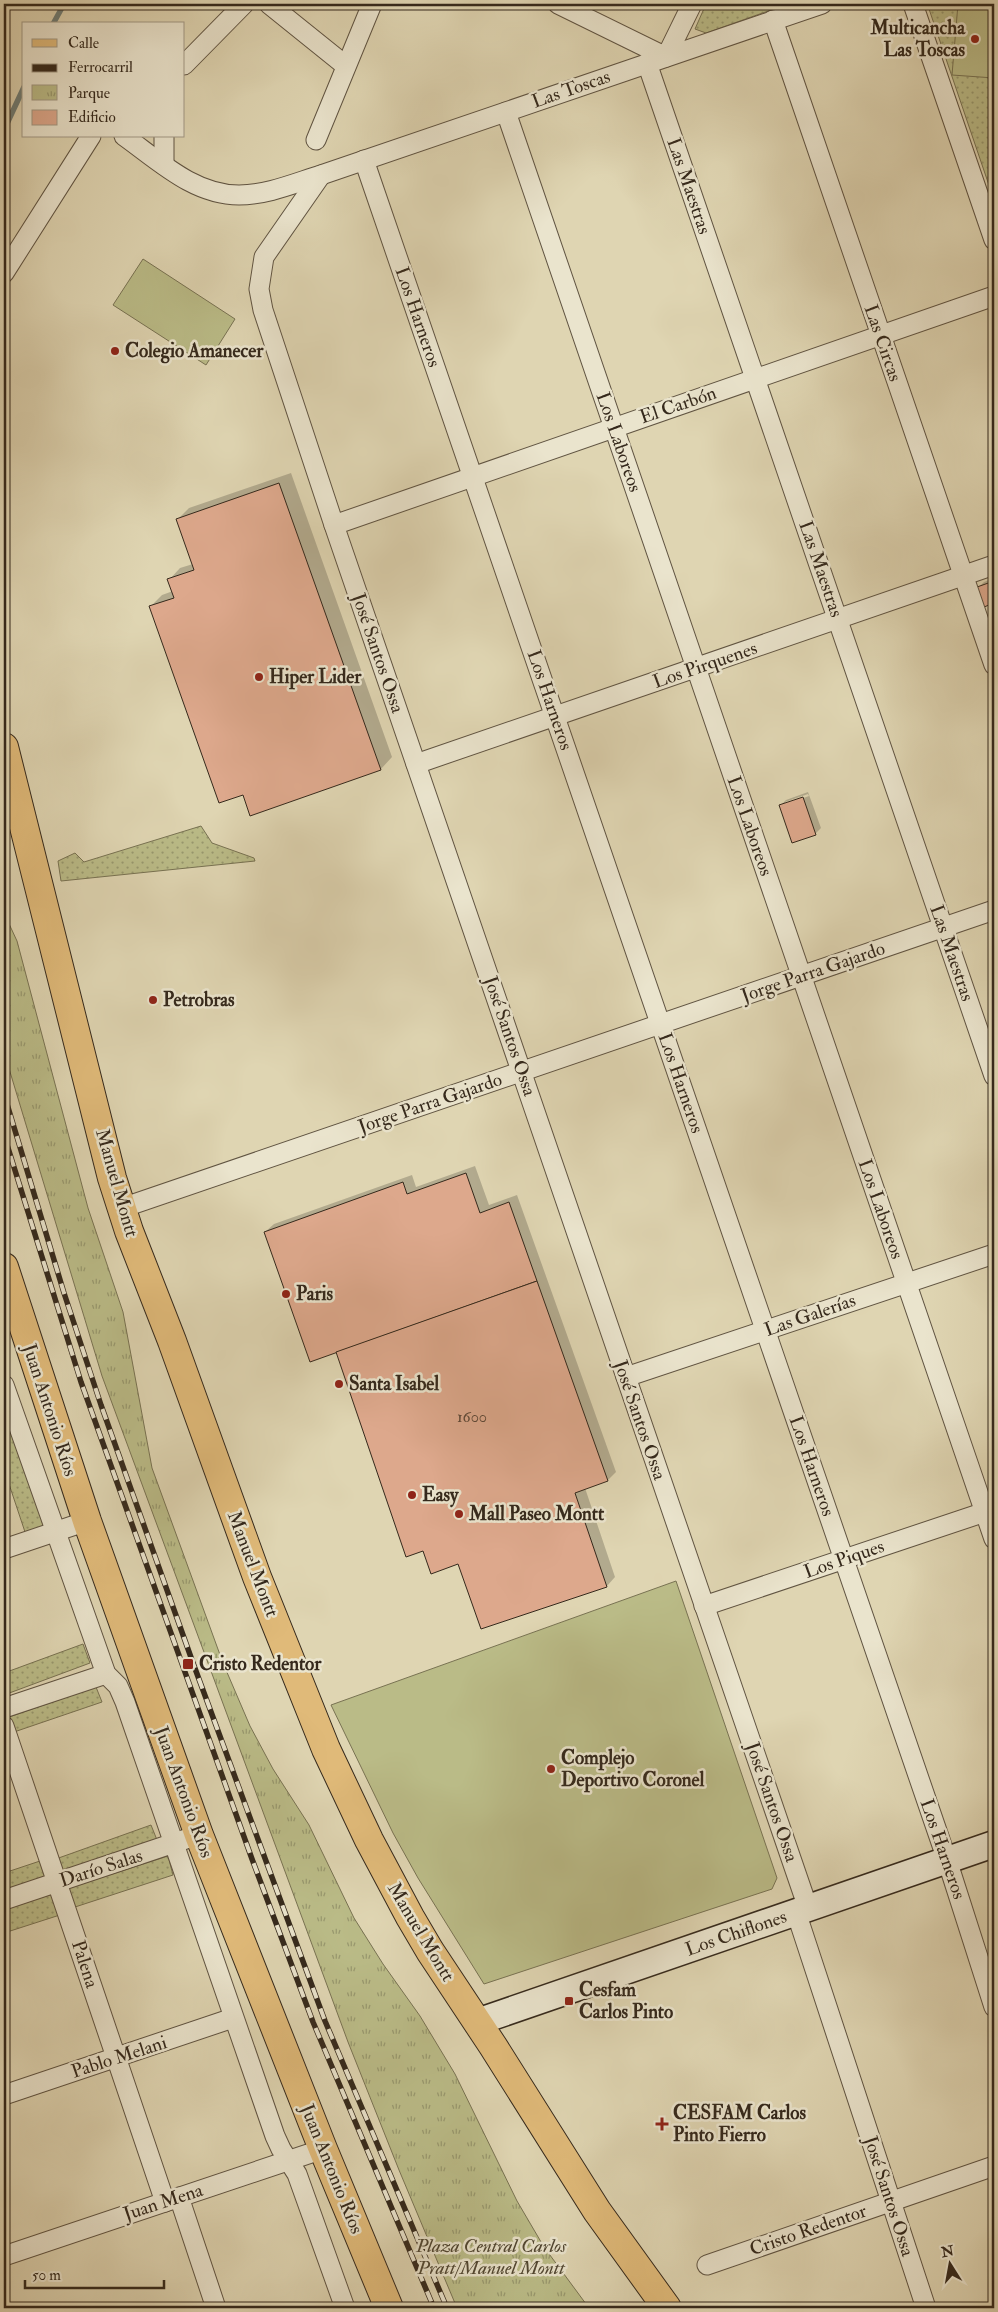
<svg xmlns="http://www.w3.org/2000/svg" width="998" height="2312" viewBox="0 0 998 2312" font-family="'IM FELL Double Pica',serif">
<style>
.grass{fill:url(#grass-dots);stroke:#787252}
.park{fill:url(#park-tufts);stroke:#787252}
.pitch{fill:#babb87;stroke:#787252}
.shadow{fill:#0003;fill-rule:evenodd}
.lines{fill:none;stroke-linecap:round;stroke-linejoin:round}
.stream{stroke:#6f7e78;stroke-width:5.5}
.building{fill:#dda88c;stroke:#35291c}
.street-casing{stroke:#605442;stroke-width:21}
.secondary-casing{stroke:#35291c;stroke-width:29}
.primary-casing{stroke:#35291c;stroke-width:30}
.street{stroke:#eae4cd;stroke-width:19}
.secondary{stroke:#eae4cd;stroke-width:26}
.primary{stroke:#e0ba79;stroke-width:28}
.rail-casing{stroke:#35291c;stroke-width:5.5}
.rail{stroke:#eae4cd;stroke-width:4;stroke-dasharray:11;stroke-linecap:butt}
.poi-dot{fill:#8f2418;stroke:#eae4cd;stroke-width:2}
.labels{text-anchor:middle;dominant-baseline:central;stroke-width:5;stroke-linejoin:round;paint-order:stroke}
.number-label{font-size:16px;fill:#5f4938}
.poi-label{font-size:19px;font-weight:bold;fill:#35291c;stroke:#eae4cd;text-anchor:start}
.street-label{font-size:19px;fill:#35291c;stroke:#eae4cd}
.park-label{font-size:19px;font-style:italic;fill:#504631;stroke:#eae4cd}
</style>
<defs>
<pattern id="grass-dots" width="8" height="8" patternUnits="userSpaceOnUse" patternTransform="scale(1.25)"><rect width="8" height="8" fill="#babb87"/><path d="M2 2h.1M6 6h.1" fill="none" stroke="#98986e" stroke-width="1.8" stroke-linecap="round"/></pattern>
<pattern id="park-tufts" width="24" height="20" patternUnits="userSpaceOnUse" patternTransform="scale(1.25)"><rect width="24" height="20" fill="#babb87"/><path d="M3 7l-1-3M5 7V3M7 7l1-3M15 17l-1-3M17 17v-4M19 17l1-3" fill="none" stroke="#98986e"/></pattern>
</defs>
<rect width="100%" height="100%" fill="#dfd5b2"/>
<filter id="stains"><feTurbulence type="fractalNoise" baseFrequency=".004" numOctaves="4"/><feColorMatrix values="0 0 0 0 .2 0 0 0 0 .09 0 0 0 0 .02 0 0 0 .5 -.17"/></filter>
<radialGradient id="worn" r=".72"><stop offset=".6" stop-color="#630" stop-opacity="0"/><stop offset="1" stop-color="#630" stop-opacity=".3"/></radialGradient>
<!-- grass -->
<g class="grass">
<polygon points="706,4 788,4 706,33 695,29"/>
<polygon points="927,4 994,4 994,200 928,6"/>
<polygon points="201,826 212,843 254,858 255,861 61,881 58,861 75,853 84,862"/>
<polygon points="4,1362 56,1527 26,1535 4,1469"/>
<polygon points="83,1644 90,1663 4,1695 4,1673"/>
<polygon points="96,1687 102,1702 14,1732 9,1717"/>
<polygon points="151,1825 157,1840 58,1875 53,1860"/>
<polygon points="168,1856 173,1875 72,1908 66,1889"/>
<polygon points="46,1859 53,1879 4,1895 4,1873"/>
<polygon points="59,1892 66,1913 4,1933 4,1909"/>
</g>
<!-- park -->
<polygon class="park" points="4,913 17,941 88,1208 123,1312 152,1468 223,1663 250,1726 273,1769 309,1825 354,1918 383,1964 420,2016 455,2074 517,2201 544,2247 589,2308 457,2308 399,2170 348,2042 102,1376 4,1052"/>
<!-- pitch -->
<g class="pitch">
<polygon points="958,4 994,4 994,78 952,75"/>
<polygon points="143,259 235,319 206,365 113,305"/>
<polygon points="676,1581 777,1878 772,1889 484,1984 418,1878 393,1833 331,1705"/>
</g>
<!-- shadow -->
<g class="shadow">
<polygon points="291,473 392,757 381,769 251,815 243,793 150,607 162,595 173,591 169,580 180,568 193,564 177,520 189,508"/>
<polygon points="994,515 994,525 992,518"/>
<polygon points="994,578 994,602 984,605 978,588 984,582"/>
<path d="M 808,792 L 821,828 L 815,834 L 780,806 L 786,800 ZM 808,794 L 809,796 L 785,805 L 785,802 Z"/>
<polygon points="475,1166 489,1205 517,1195 616,1472 608,1480 585,1488 615,1577 607,1586 481,1628 459,1563 424,1550 337,1351 265,1232 274,1224 412,1175 416,1187"/>
</g>
<g class="lines">
<!-- stream -->
<g class="stream">
<polyline points="53,24 64,4"/>
<polyline points="4,130 24,87"/>
</g>
</g>
<!-- building -->
<g class="building">
<polygon points="279,483 381,770 250,816 243,795 219,803 149,606 174,598 167,579 194,570 176,519"/>
<polygon points="994,581 994,603 984,607 977,587"/>
<polygon points="803,797 816,835 792,843 779,805"/>
<polygon points="466,1173 480,1213 509,1202 537,1281 310,1362 264,1232 403,1182 407,1194"/>
<polygon points="537,1281 608,1481 575,1493 607,1587 481,1629 458,1564 431,1574 423,1551 406,1557 336,1352"/>
</g>
<g class="lines">
<defs>
<g id="street">
<polyline points="269,4 346,66"/>
<polyline points="558,4 666,57 692,4"/>
<polyline points="913,4 994,240"/>
<polyline points="773,20 994,665"/>
<polyline points="647,63 994,1076"/>
<polyline points="184,65 244,4"/>
<polyline points="506,112 994,1539"/>
<path d="M 124,136 C 159,161 194,195 239,195 C 267,195 295,183 321,175 L 822,4"/>
<polyline points="164,136 164,165"/>
<polyline points="316,140 372,4"/>
<polyline points="364,160 947,1860 994,2007"/>
<polyline points="321,175 264,257 259,289 263,310 334,525 808,1908"/>
<polyline points="4,273 91,136"/>
<polyline points="334,525 994,296"/>
<polyline points="416,764 994,565"/>
<polyline points="122,1208 994,910"/>
<polyline points="626,1377 994,1254"/>
<polyline points="4,1385 106,1674 118,1686 125,1702 275,2136 281,2149 297,2174 345,2308"/>
<polyline points="4,1549 87,1521"/>
<polyline points="704,1606 985,1512"/>
<polyline points="4,1708 106,1674"/>
<polyline points="4,1726 165,2202"/>
<polyline points="4,1900 186,1839"/>
<polyline points="796,1912 926,2308"/>
<polyline points="4,2095 233,2018"/>
<polyline points="179,2197 216,2308"/>
<polyline points="4,2256 323,2149"/>
<polyline points="707,2265 994,2166"/>
</g>
<polyline id="secondary" points="477,2022 994,1844"/>
<g id="primary">
<polyline points="4,747 112,1178 129,1231 172,1341 257,1577 326,1749 369,1840 410,1917 430,1951 493,2046 597,2211 667,2308"/>
<polyline points="4,1267 87,1521 199,1835 323,2149 389,2308"/>
</g>
</defs>
<!-- street casing -->
<use href="#street" class="street-casing"/>
<!-- secondary casing -->
<use href="#secondary" class="secondary-casing"/>
<!-- primary casing -->
<use href="#primary" class="primary-casing"/>
<!-- street -->
<use href="#street" class="street"/>
<!-- secondary -->
<use href="#secondary" class="secondary"/>
<!-- primary -->
<use href="#primary" class="primary"/>
<defs>
<g id="rail">
<polyline points="4,1094 64,1293 101,1405 193,1663 325,2021 447,2308"/>
<polyline points="4,1135 81,1382 252,1859 313,2022 434,2308"/>
</g>
</defs>
<!-- rail casing -->
<use href="#rail" class="rail-casing"/>
<!-- rail -->
<use href="#rail" class="rail"/>
</g>
<!-- markers -->
<g class="poi-dot">
<circle cx="975" cy="39" r="5"/>
<circle cx="115" cy="351" r="5"/>
<circle cx="259" cy="677" r="5"/>
<circle cx="153" cy="1000" r="5"/>
<circle cx="286" cy="1294" r="5"/>
<circle cx="339" cy="1384" r="5"/>
<circle cx="412" cy="1495" r="5"/>
<circle cx="459" cy="1514" r="5"/>
<rect x="182" y="1658" width="12" height="12" rx="2.5"/>
<circle cx="551" cy="1769" r="5"/>
<rect x="564" y="1996" width="10" height="10" rx="2.5"/>
<path d="M659.5 2116.5h5v5h5v5h-5v5h-5v-5h-5v-5h5z"/>
</g>
<g class="labels">
<!-- number labels -->
<g class="number-label">
<text x="472" y="1417">1600</text>
</g>
<!-- poi labels -->
<g class="poi-label">
<text x="965" y="28" text-anchor="end">Multicancha<tspan x="965" dy="22">Las Toscas</tspan></text>
<text x="125" y="351">Colegio Amanecer</text>
<text x="269" y="677">Hiper Lider</text>
<text x="163" y="1000">Petrobras</text>
<text x="296" y="1294">Paris</text>
<text x="349" y="1384">Santa Isabel</text>
<text x="422" y="1495">Easy</text>
<text x="469" y="1514">Mall Paseo Montt</text>
<text x="199" y="1664">Cristo Redentor</text>
<text x="561" y="1758">Complejo<tspan x="561" dy="22">Deportivo Coronel</tspan></text>
<text x="579" y="1990">Cesfam<tspan x="579" dy="22">Carlos Pinto</tspan></text>
<text x="673" y="2113">CESFAM Carlos<tspan x="673" dy="22">Pinto Fierro</tspan></text>
</g>
<!-- street labels -->
<g class="street-label">
<text transform="translate(571 89) rotate(-19)">Las Toscas</text>
<text transform="translate(689 186) rotate(71)">Las Maestras</text>
<text transform="translate(418 317) rotate(71)">Los Harneros</text>
<text transform="translate(883 343) rotate(71)">Las Circas</text>
<text transform="translate(678 405) rotate(-19)">El Carbón</text>
<text transform="translate(619 442) rotate(71)">Los Laboreos</text>
<text transform="translate(821 569) rotate(71)">Las Maestras</text>
<text transform="translate(378 653) rotate(71)">José Santos Ossa</text>
<text transform="translate(705 665) rotate(-19)">Los Pirquenes</text>
<text transform="translate(550 700) rotate(71)">Los Harneros</text>
<text transform="translate(750 826) rotate(71)">Los Laboreos</text>
<text transform="translate(952 953) rotate(71)">Las Maestras</text>
<text transform="translate(813 972) rotate(-19)">Jorge Parra Gajardo</text>
<text transform="translate(510 1036) rotate(71)">José Santos Ossa</text>
<text transform="translate(681 1083) rotate(71)">Los Harneros</text>
<text transform="translate(430 1103) rotate(-19)">Jorge Parra Gajardo</text>
<text transform="translate(117 1183) rotate(74)">Manuel Montt</text>
<text transform="translate(881 1209) rotate(71)">Los Laboreos</text>
<text transform="translate(810 1315) rotate(-19)">Las Galerías</text>
<text transform="translate(50 1410) rotate(72)">Juan Antonio Ríos</text>
<text transform="translate(640 1420) rotate(71)">José Santos Ossa</text>
<text transform="translate(812 1466) rotate(71)">Los Harneros</text>
<text transform="translate(844 1559) rotate(-19)">Los Piques</text>
<text transform="translate(253 1564) rotate(69)">Manuel Montt</text>
<text transform="translate(184 1792) rotate(70)">Juan Antonio Ríos</text>
<text transform="translate(772 1802) rotate(71)">José Santos Ossa</text>
<text transform="translate(943 1849) rotate(71)">Los Harneros</text>
<text transform="translate(101 1868) rotate(-18)">Darío Salas</text>
<text transform="translate(421 1932) rotate(59)">Manuel Montt</text>
<text transform="translate(736 1933) rotate(-19)">Los Chiflones</text>
<text transform="translate(85 1964) rotate(72)">Palena</text>
<text transform="translate(119 2057) rotate(-18)">Pablo Melani</text>
<text transform="translate(332 2169) rotate(68)">Juan Antonio Ríos</text>
<text transform="translate(889 2196) rotate(72)">José Santos Ossa</text>
<text transform="translate(163 2202) rotate(-18)">Juan Mena</text>
<text transform="translate(808 2230) rotate(-19)">Cristo Redentor</text>
</g>
<!-- park labels -->
<g class="park-label">
<text x="491" y="2246">Plaza Central Carlos<tspan x="491" dy="22">Pratt/Manuel Montt</tspan></text>
</g>
</g>
<!-- margin -->
<rect width="998" height="2312" fill="none" stroke="#dfd5b2" stroke-width="20"/>
<rect x="5" y="5" width="988" height="2302" fill="none" stroke="#35291c" stroke-width="2.5"/>
<rect x="10" y="10" width="978" height="2292" fill="none" stroke="#35291c"/>
<!-- legend -->
<rect x="22" y="22" width="162" height="115" fill="#eae4cd" stroke="#a29986"/>
<rect x="32" y="39" width="25" height="8" fill="#e0ba79" stroke="#a29986"/>
<text x="68" y="48" font-size="15" fill="#35291c">Calle</text>
<rect x="32" y="64" width="25" height="8" fill="#35291c" stroke="#a29986"/>
<text x="68" y="72" font-size="15" fill="#35291c">Ferrocarril</text>
<rect x="32" y="85" width="25" height="15" fill="url(#park-tufts)" stroke="#a29986"/>
<text x="68" y="98" font-size="15" fill="#35291c">Parque</text>
<rect x="32" y="110" width="25" height="15" fill="#dda88c" stroke="#a29986"/>
<text x="68" y="122" font-size="15" fill="#35291c">Edificio</text>
<!-- north arrow -->
<g transform="translate(950 2264) rotate(349)" stroke="#eae4cd" stroke-width="4" paint-order="stroke">
<path d="M0-4L9 19L0 12L-9 19Z" fill="#35291c"/>
<text y="-8" font-size="14" font-weight="bold" text-anchor="middle" fill="#35291c">N</text>
</g>
<!-- scale -->
<path d="M25 2280v8h139v-8" fill="none" stroke="#35291c" stroke-width="2.5"/>
<text x="32" y="2280" font-size="15" fill="#35291c" stroke="#eae4cd" stroke-width="4" paint-order="stroke">50 m</text>
<rect width="100%" height="100%" filter="url(#stains)"/>
<rect width="100%" height="100%" fill="url(#worn)"/>
</svg>
